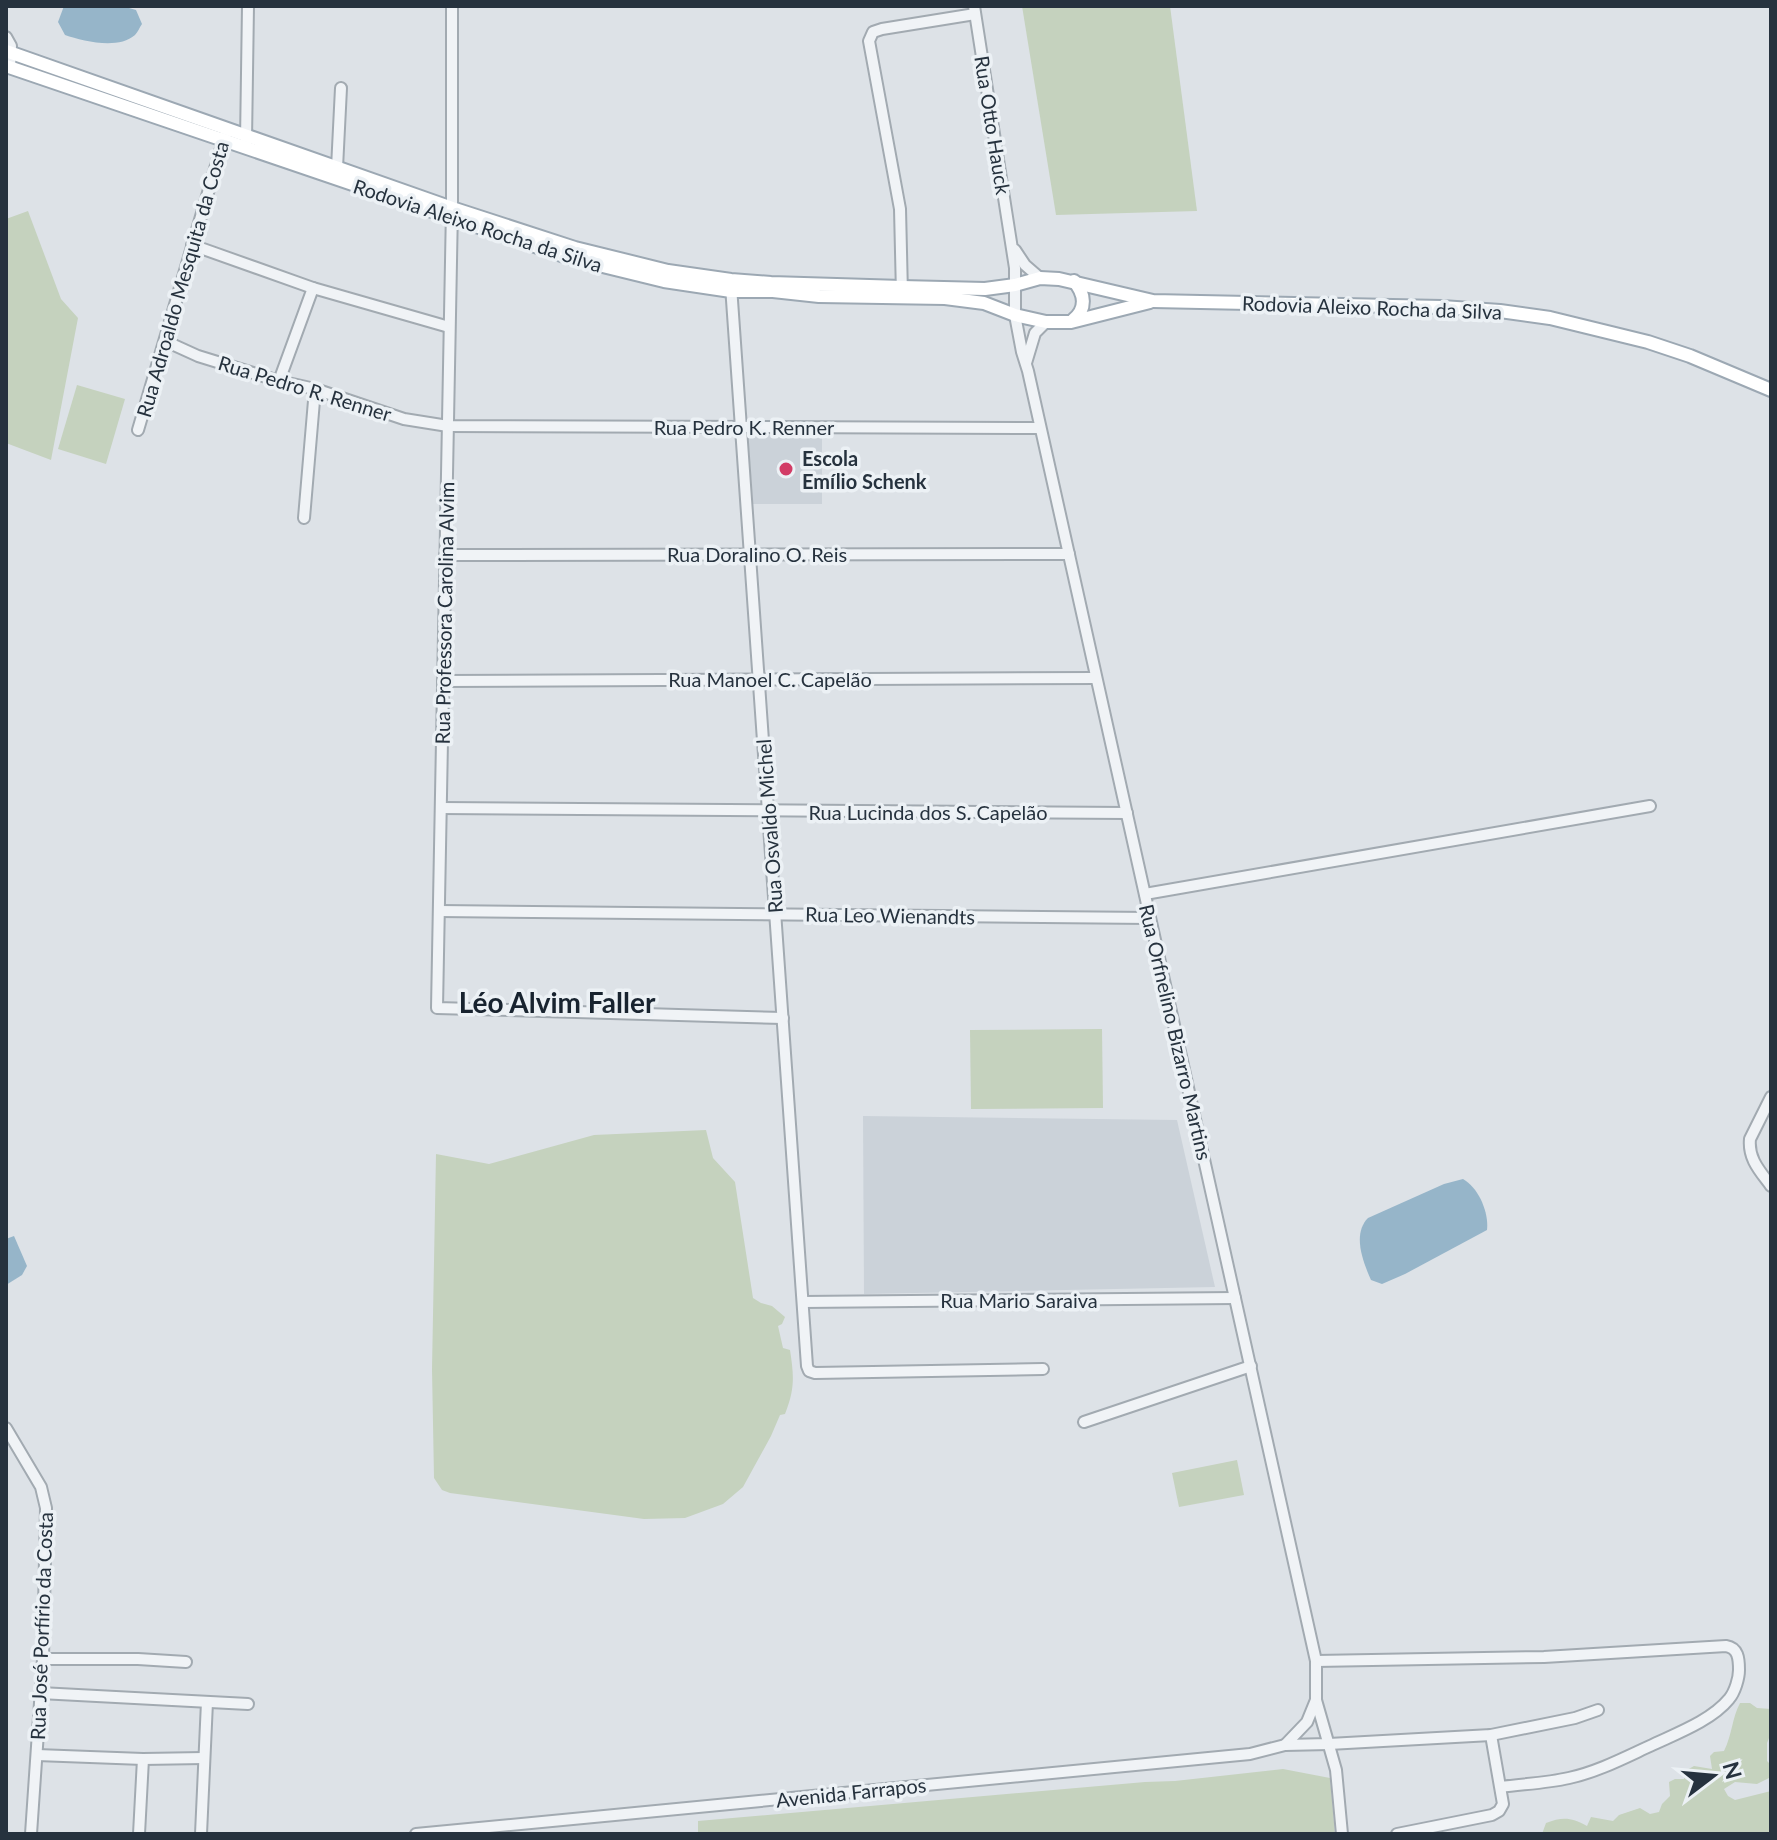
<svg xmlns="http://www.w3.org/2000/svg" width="1777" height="1840" viewBox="0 0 1777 1840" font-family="Lato,sans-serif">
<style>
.built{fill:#cbd2d9}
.green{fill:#c5d2be}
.water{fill:#96b5c9}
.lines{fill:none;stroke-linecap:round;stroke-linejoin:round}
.minor-casing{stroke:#a2aab1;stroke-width:14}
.major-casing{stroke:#9ca8b3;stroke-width:16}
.minor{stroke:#f0f3f6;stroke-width:10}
.major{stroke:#fff;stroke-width:12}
.poi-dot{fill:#d23c66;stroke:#ecf1f5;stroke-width:3}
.labels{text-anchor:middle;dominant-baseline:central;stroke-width:7;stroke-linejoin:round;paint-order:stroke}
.street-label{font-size:20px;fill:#26323e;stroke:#ecf1f5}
.poi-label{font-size:20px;font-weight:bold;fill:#26323e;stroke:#ecf1f5;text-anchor:start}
.district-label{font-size:28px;font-weight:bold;fill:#18232f;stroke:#ecf1f5}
</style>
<rect width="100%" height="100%" fill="#dde2e7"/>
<!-- built -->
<g class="built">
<polygon points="822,433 822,504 753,504 748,434"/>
<polygon points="863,1116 1177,1120 1215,1287 864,1294"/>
</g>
<!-- green -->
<g class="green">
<polygon points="1022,6 1170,6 1197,211 1056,215"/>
<polygon points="28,211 61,299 78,318 51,460 6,443 6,219"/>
<polygon points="77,385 125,399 106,464 58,449"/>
<polygon points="1102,1029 1103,1108 971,1109 970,1030"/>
<path d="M 706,1130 L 713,1158 L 735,1182 L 753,1298 L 761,1303 L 772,1306 L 785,1317 L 782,1324 L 778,1326 L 783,1348 L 790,1350 C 794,1376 795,1389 785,1414 L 780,1415 L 771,1436 L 743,1487 L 723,1504 L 685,1518 L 644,1519 L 450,1493 L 442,1490 L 434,1478 L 432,1369 L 436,1154 L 489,1164 L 594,1135 Z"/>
<polygon points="1237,1460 1244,1495 1179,1507 1172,1473"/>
<path d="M 1740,1703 L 1750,1703 L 1757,1708 L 1771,1709 L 1771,1733 L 1767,1743 L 1767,1761 L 1771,1765 L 1771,1777 L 1757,1784 L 1735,1782 L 1724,1789 L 1728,1796 L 1735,1800 L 1771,1791 L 1771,1834 L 1542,1834 L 1546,1823 C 1562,1817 1571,1817 1587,1826 L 1591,1817 L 1613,1821 L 1619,1815 L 1640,1808 L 1650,1814 L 1659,1812 L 1662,1804 L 1670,1796 L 1669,1782 L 1675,1779 L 1684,1779 L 1685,1771 L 1694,1766 L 1712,1769 L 1710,1756 L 1714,1752 L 1724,1751 C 1732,1735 1732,1718 1740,1703 Z"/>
<polygon points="1283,1769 1330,1778 1335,1834 698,1834 698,1821 1145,1782 1175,1781"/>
</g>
<!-- water -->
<g class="water">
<path d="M 64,6 L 122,6 L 136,10 L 142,24 C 139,28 138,32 135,35 C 118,50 83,41 65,35 L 58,22 Z"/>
<path d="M 1463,1179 C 1479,1188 1489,1213 1487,1230 L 1405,1274 L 1382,1284 L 1371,1280 C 1363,1262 1352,1234 1368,1218 L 1444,1184 Z"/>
<polygon points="14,1236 27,1266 22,1275 6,1285 6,1239"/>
</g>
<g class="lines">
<defs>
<g id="minor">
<polyline points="452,6 452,208 437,1008 783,1018"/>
<polyline points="974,6 1015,268 1015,315 1022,352 1028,371 1316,1661 1316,1700 1336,1770 1342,1834"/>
<polyline points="6,37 11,46 10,67"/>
<polyline points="246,140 248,6"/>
<polyline points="337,168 341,88"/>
<polyline points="192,245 313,288 449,327"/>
<polyline points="1015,250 1025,265 1040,278"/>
<polyline points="731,286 807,1366 809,1371 815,1373 1043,1369"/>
<polyline points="902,294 900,209 869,41 873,32 882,29 975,14"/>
<polyline points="165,341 198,356 279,381 315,389 404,419 448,426 1040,428"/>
<polyline points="1026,363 1035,333 1046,322"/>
<polyline points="279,381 313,288"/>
<polyline points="138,430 225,135"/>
<polyline points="304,518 315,389"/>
<polyline points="445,555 1069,554"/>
<polyline points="443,681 1096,678"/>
<polyline points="441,808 1127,813"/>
<polyline points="1145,894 1650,806"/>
<polyline points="439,911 1150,918"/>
<path d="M 1771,1097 L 1750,1139 C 1748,1159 1760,1171 1771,1186"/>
<polyline points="803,1302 1235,1298"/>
<polyline points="1084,1422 1251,1366"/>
<polyline points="6,1428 41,1487 46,1508 43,1659 31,1834"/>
<polyline points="43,1659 138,1659 186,1662"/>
<path d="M 1316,1661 L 1544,1657 L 1726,1646 C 1738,1648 1739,1658 1739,1670 C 1739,1678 1735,1692 1729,1699 C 1711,1721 1675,1734 1650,1746 C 1624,1758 1597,1772 1569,1778 C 1547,1783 1523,1784 1501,1787"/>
<polyline points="40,1693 248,1704"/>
<polyline points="1285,1745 1307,1722 1316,1700"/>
<polyline points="37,1755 143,1759 204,1758"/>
<polyline points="139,1834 143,1759"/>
<polyline points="201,1834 207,1702"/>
<polyline points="416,1834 1250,1754 1285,1745 1329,1744 1491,1735 1575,1718 1598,1710"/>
<polyline points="1397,1834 1492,1815 1499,1811 1503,1804 1491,1735"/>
</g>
<g id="major">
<polyline points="6,51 452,208 575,248 668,271 731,280 771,283 902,287 985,289 1015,285 1040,278 1059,279 1153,301 1442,307 1500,311 1550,318 1648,342 1690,356 1771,390"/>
<polyline points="6,66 570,258 664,281 731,291 773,291 819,296 945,298 984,303 1015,315 1046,322 1071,322 1150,302"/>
<path d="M 1073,320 C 1087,309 1085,294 1074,281"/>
</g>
</defs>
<!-- minor casing -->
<use href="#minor" class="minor-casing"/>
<!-- major casing -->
<use href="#major" class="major-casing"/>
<!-- minor -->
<use href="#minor" class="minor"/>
<!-- major -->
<use href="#major" class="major"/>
</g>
<!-- markers -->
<circle class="poi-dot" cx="786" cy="469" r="8"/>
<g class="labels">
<!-- street labels -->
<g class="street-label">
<text transform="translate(993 125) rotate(81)">Rua Otto Hauck</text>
<text transform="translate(478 225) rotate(18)">Rodovia Aleixo Rocha da Silva</text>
<text transform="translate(182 279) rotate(-74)">Rua Adroaldo Mesquita da Costa</text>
<text transform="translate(1372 307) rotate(2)">Rodovia Aleixo Rocha da Silva</text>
<text transform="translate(305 388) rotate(17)">Rua Pedro R. Renner</text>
<text x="744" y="427">Rua Pedro K. Renner</text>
<text x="757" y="554">Rua Doralino O. Reis</text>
<text transform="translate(444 613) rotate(-89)">Rua Professora Carolina Alvim</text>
<text x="770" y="679">Rua Manoel C. Capelão</text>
<text x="928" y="812">Rua Lucinda dos S. Capelão</text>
<text transform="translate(769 826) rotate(-94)">Rua Osvaldo Michel</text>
<text transform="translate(890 915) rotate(1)">Rua Leo Wienandts</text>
<text transform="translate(1176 1032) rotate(77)">Rua Orfnelino Bizarro Martins</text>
<text x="1019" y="1300">Rua Mario Saraiva</text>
<text transform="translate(41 1626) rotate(-88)">Rua José Porfírio da Costa</text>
<text transform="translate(851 1792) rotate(-6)">Avenida Farrapos</text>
</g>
<!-- poi labels -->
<g class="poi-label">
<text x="802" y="458">Escola<tspan x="802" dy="23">Emílio Schenk</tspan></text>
</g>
<!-- district labels -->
<g class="district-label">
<text x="557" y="1002">Léo Alvim Faller</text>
</g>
</g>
<!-- border -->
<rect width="1777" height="1840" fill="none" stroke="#26323e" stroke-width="16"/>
<!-- north arrow -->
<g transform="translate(1713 1776) rotate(74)" stroke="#ecf1f5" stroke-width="6" paint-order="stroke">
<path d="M0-6L14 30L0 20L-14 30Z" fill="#26323e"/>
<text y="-12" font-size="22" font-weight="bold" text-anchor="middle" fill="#26323e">N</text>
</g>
</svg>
